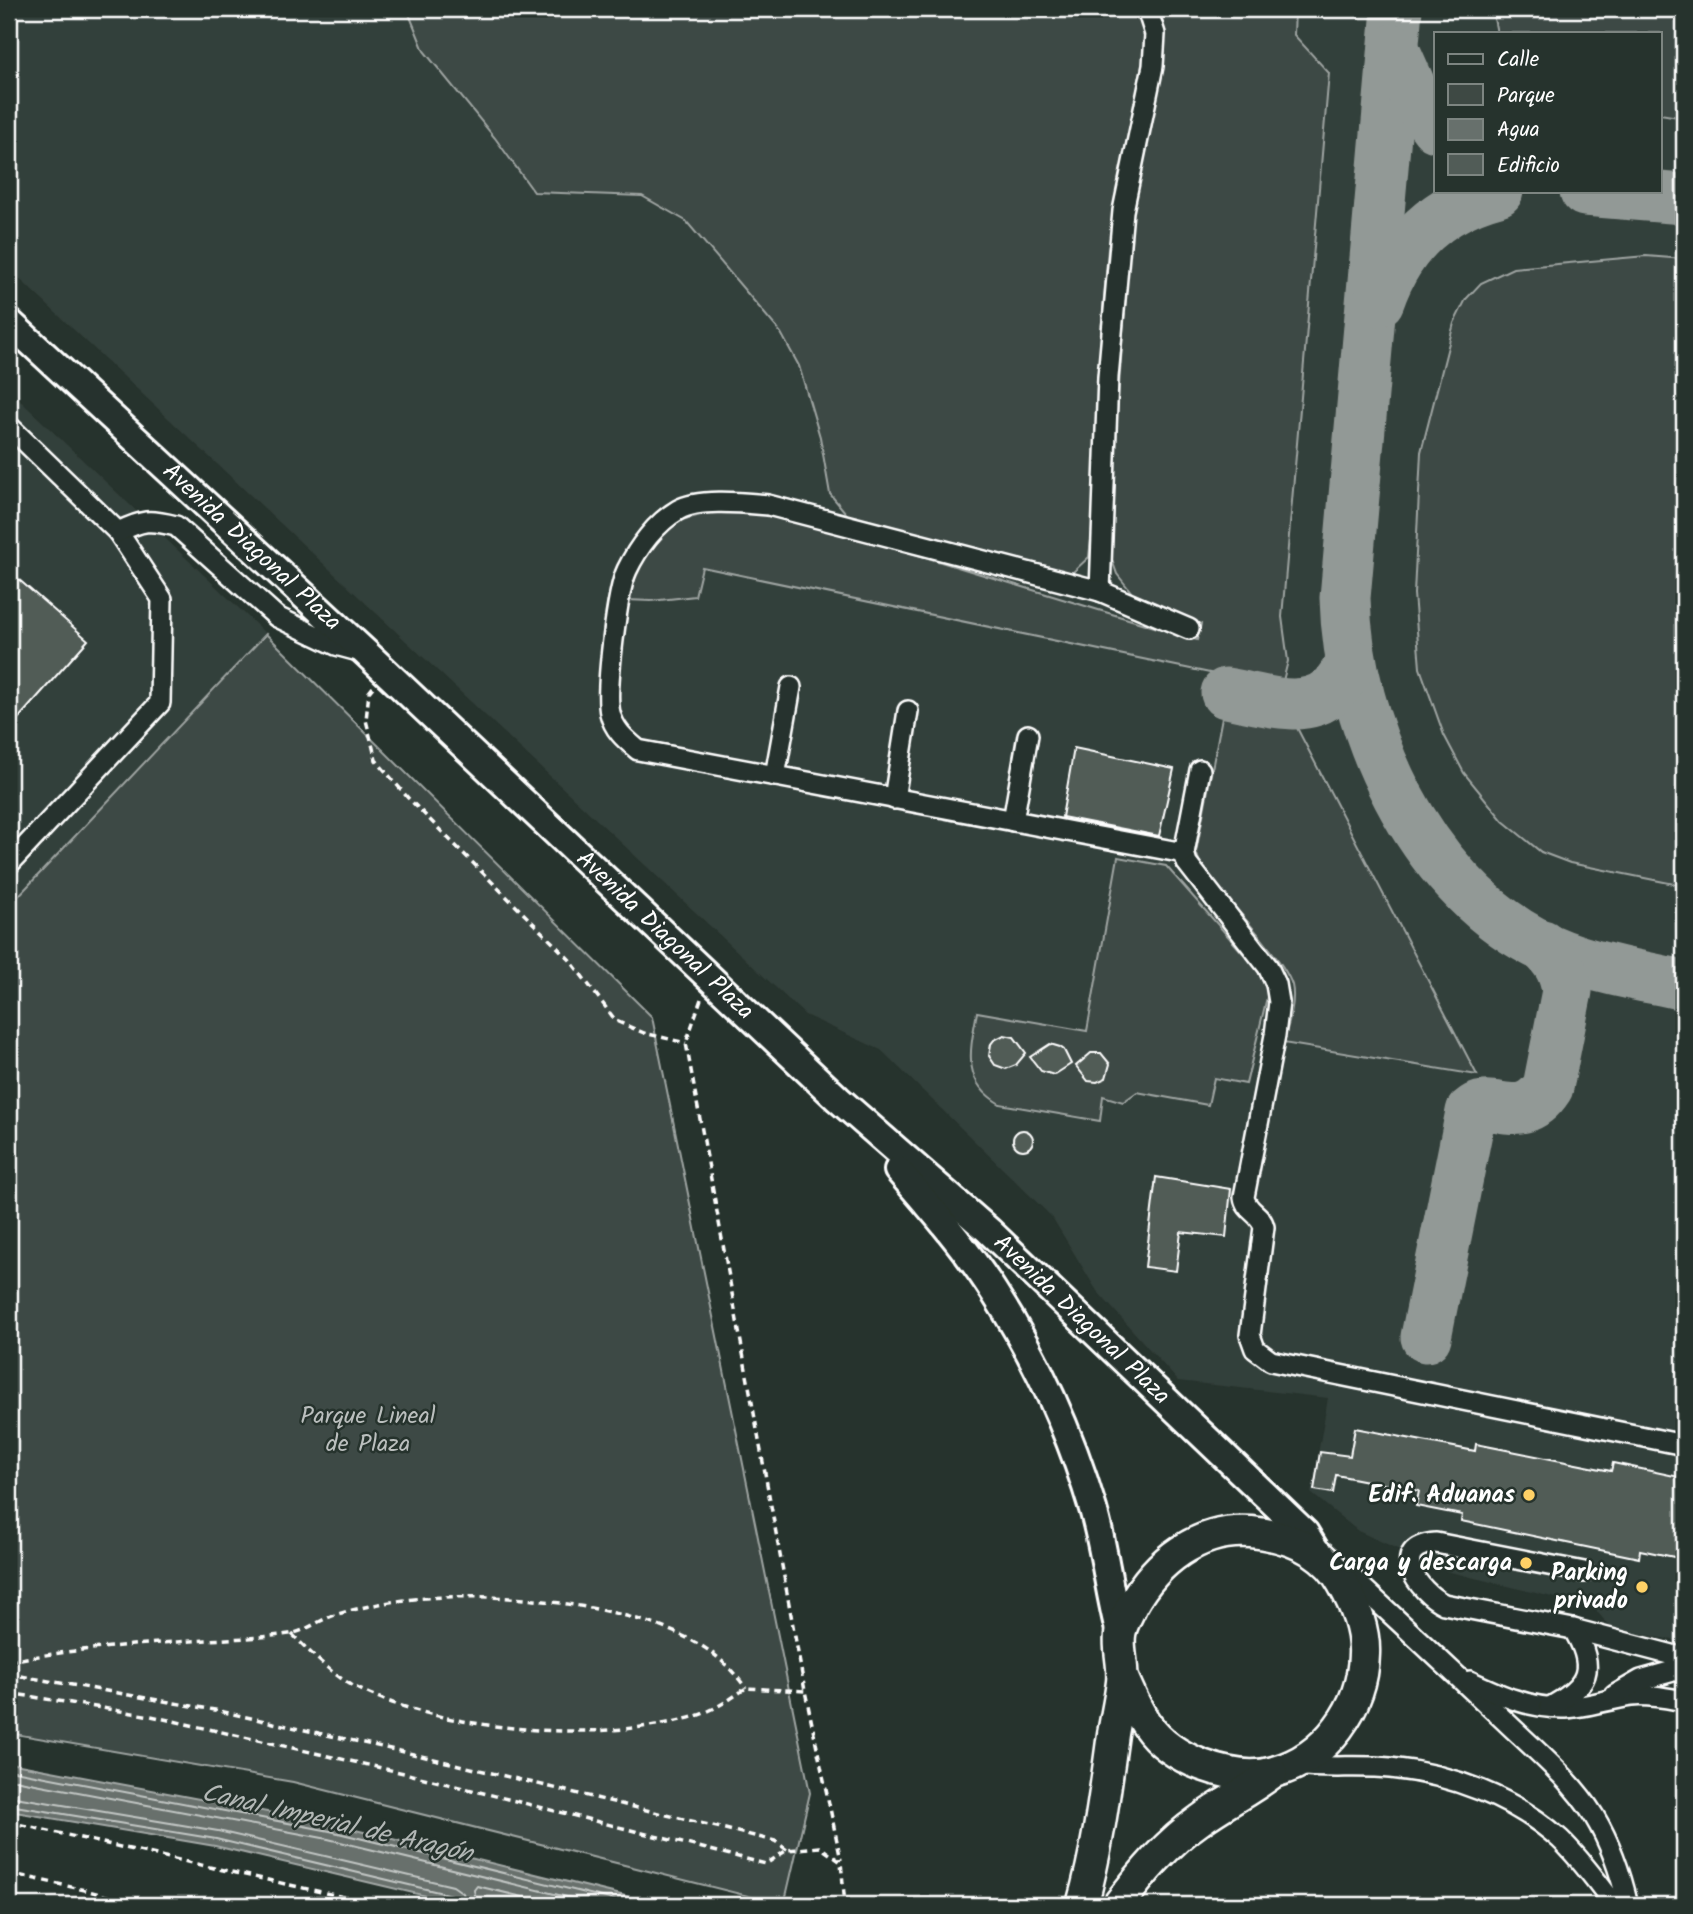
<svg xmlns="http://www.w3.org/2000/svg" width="1693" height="1914" viewBox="0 0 1693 1914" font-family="Kalam,sans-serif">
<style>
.built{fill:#333f3a;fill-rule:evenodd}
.green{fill:#3e4944;stroke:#9ea4a2;stroke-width:2}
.water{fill:#67706c;stroke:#a4a9a7;stroke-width:2}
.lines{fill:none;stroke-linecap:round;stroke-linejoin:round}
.shore{stroke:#c2c6c4;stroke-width:2}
.taxiway{stroke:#929996;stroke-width:51}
.building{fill:#515c57;stroke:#fff;stroke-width:2}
.minor-casing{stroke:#fff;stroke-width:24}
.major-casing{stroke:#fff;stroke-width:32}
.highway-casing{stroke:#fff;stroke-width:35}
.path{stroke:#fff;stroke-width:3.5;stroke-dasharray:7 5;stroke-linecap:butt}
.minor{stroke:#26332d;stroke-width:19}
.major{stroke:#26332d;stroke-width:26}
.highway{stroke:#26332d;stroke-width:30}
.poi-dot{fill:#ffd166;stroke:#26332d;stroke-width:2.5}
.labels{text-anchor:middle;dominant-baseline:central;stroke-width:5;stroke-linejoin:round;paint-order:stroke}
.street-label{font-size:24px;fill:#fff;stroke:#26332d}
.park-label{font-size:24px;fill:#bbbfbe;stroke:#26332d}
.poi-label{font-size:24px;font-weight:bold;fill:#fff;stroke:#26332d;text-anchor:end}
.water-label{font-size:26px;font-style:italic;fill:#b3b8b6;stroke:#26332d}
</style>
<rect width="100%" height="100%" fill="#26332d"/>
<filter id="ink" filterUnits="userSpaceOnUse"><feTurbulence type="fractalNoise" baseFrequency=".0143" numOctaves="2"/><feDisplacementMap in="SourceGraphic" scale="14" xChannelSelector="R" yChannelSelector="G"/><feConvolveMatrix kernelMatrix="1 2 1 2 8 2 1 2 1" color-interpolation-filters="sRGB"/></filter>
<g filter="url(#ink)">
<!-- built -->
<g class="built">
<path d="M 9,9 L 1684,9 L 1684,1642 L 1612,1629 L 1593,1607 L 1446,1571 L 1358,1531 L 1311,1493 L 1328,1398 L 1178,1381 L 1097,1291 L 1052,1217 L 881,1050 L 805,1015 L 9,269 ZM 1436,33 L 1660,33 L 1660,191 L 1436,191 Z"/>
<polygon points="9,390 266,634 9,906"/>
</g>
<!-- green -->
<g class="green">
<polygon points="407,9 1141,9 1144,13 1148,70 1108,249 1101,334 1093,521 1089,557 1071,574 850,518 830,494 820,437 799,366 781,333 686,221 642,196 534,192 495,138 424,51"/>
<polygon points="1153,9 1295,9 1294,35 1329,73 1282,617 1288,661 1282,685 1229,677 702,567 695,596 651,601 627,600 640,561 659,534 678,521 712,512 749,510 892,547 1197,640 1201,624 1140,603 1117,574 1107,546 1134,186"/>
<polygon points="1492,9 1684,9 1684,118 1660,114 1660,33 1497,33"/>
<polygon points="1646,256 1684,259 1684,886 1570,863 1541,852 1503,821 1464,773 1444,735 1420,668 1414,594 1421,452 1454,323 1466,299 1481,283 1513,268"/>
<polygon points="266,634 652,1017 810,1793 784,1905 293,1782 9,1733 9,906"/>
<path d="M 1231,713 L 1296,726 L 1477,1075 L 1283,1043 C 1288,1026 1296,1003 1292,985 C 1284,958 1223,895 1203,871 L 1196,852 L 1222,717 Z"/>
<path d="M 1118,857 L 1166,866 L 1257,969 L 1268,993 L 1246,1084 L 1214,1078 L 1208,1105 L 1137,1092 L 1123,1102 L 1103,1096 L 1100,1121 L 1000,1104 C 961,1082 970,1050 977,1012 L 1087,1031 Z"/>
</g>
<!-- water -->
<polygon class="water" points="9,1763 331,1824 662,1905 464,1905 215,1846 9,1811"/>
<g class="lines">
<!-- shore -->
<g class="shore">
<polyline points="9,1770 330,1831 635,1905"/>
<polyline points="9,1779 328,1839 600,1905"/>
<polyline points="9,1796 218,1831 453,1886 463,1893 466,1905"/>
<polyline points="9,1805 216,1839 451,1895 457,1899 457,1905"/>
<polyline points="477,1905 474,1890 477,1886 556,1905"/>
</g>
<!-- taxiway -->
<g class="taxiway">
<path d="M 1397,9 L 1345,598 C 1348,726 1419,882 1536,943 C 1582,967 1634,974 1684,985"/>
<polyline points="1394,49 1418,103 1436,127"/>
<polyline points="1585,191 1684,199"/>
<path d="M 1379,301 C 1399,243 1439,206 1498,191"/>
<path d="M 1226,693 C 1259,698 1304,716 1331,691 C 1339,684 1345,673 1351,664"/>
<path d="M 1426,1337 L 1471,1112 C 1492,1092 1520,1130 1548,1087 L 1567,991 C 1564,971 1557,959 1542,945"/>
</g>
</g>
<!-- building -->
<g class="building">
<polygon points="9,571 88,640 9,729"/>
<polygon points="1074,748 1174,769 1159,836 1062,817"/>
<polygon points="1004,1035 1014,1037 1026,1053 1016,1065 1006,1069 995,1065 989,1056 991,1044 994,1040"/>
<polygon points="1050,1044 1060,1047 1064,1050 1071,1064 1054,1075 1041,1071 1030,1057"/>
<polygon points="1091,1053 1101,1053 1110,1064 1106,1078 1097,1082 1088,1081 1076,1066"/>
<circle cx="1023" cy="1140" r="10"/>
<polygon points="1156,1177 1231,1189 1226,1237 1181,1232 1176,1271 1145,1267"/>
<polygon points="1355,1428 1475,1451 1476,1444 1611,1471 1613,1463 1684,1478 1684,1559 1640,1550 1639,1558 1461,1521 1462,1515 1416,1506 1419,1491 1336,1475 1333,1493 1314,1490 1320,1452 1350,1456"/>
</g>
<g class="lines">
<defs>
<g id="minor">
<polyline points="9,426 118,532 162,599 160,703 9,864"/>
<path d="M 118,532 C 143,520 149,519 176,526 L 277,617 L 336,645 L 362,652"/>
<polyline points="1100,591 1108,377 1123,211 1153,66 1155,34 1147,9"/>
<path d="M 1200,770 L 1184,853 L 1187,863 L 1268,967 L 1276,984 L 1279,1002 L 1275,1035 L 1244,1197 C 1246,1212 1261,1213 1264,1227 L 1250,1335 L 1255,1349 L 1271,1361 L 1684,1445"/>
<polyline points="775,776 791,687"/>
<polyline points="894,799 908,711"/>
<polyline points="1013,821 1028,735"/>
<path d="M 1184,853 L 638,750 C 625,739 614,730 610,713 C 605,691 617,591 627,570 C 638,547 656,523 678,510 C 699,498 744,503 768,505 L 1100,591 L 1189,629"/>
<path d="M 1340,1571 L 1352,1578 C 1403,1625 1453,1672 1504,1720 C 1535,1750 1571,1779 1594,1816 C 1611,1844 1621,1874 1628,1905"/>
<path d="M 1584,1572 L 1436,1543 C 1386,1546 1418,1592 1444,1604 L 1573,1629 L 1684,1658"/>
<path d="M 1470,1681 C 1500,1695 1528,1708 1562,1708 C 1585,1708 1608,1699 1631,1696 C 1649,1694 1667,1698 1684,1701"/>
<polyline points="1615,1695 1641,1680 1684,1668"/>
<path d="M 1550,1707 C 1589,1686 1597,1668 1573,1629"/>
<path d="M 1294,1765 C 1326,1769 1358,1765 1390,1768 C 1451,1774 1515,1798 1560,1839 C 1581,1859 1597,1882 1615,1905"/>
</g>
<g id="major">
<path id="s1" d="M 9,322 L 366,653 L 838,1099 L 989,1231 L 1305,1533 L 1317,1553"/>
<path d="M 898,1170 C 932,1209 966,1248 994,1292 C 1037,1359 1070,1432 1093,1509 C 1105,1550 1109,1593 1120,1634"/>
</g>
<g id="highway">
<path d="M 1082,1905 C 1098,1849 1105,1792 1113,1734 C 1116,1716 1120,1699 1122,1682 C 1124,1666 1118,1650 1120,1635 C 1121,1625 1128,1614 1132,1605 C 1156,1562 1198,1528 1251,1532 C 1289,1536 1325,1550 1343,1584 C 1355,1605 1365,1630 1364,1654 C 1363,1707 1326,1758 1274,1772 C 1252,1779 1224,1773 1202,1765 C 1181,1757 1160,1744 1147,1725 C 1137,1711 1130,1694 1123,1678"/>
<path d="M 1118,1905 C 1142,1873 1167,1843 1200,1820 C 1223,1803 1249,1791 1272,1773"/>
</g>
</defs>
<!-- minor casing -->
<use href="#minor" class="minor-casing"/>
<!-- major casing -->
<use href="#major" class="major-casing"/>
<!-- highway casing -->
<use href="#highway" class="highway-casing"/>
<!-- path -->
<g class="path">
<polyline points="373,687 369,692 366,720 376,760 408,798 570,960 616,1021 644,1033 686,1043"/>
<polyline points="701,999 686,1043 805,1691 841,1860"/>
<path d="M 292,1634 C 312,1654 332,1675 357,1688 C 444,1732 602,1744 696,1716 C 714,1710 731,1699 746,1688 L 805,1691"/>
<path d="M 9,1661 C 64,1651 121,1645 177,1642 C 214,1639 252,1639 289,1634 C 304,1632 318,1621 332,1616 C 347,1611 364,1607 379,1604 C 466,1587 622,1599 700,1645 C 719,1656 733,1671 746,1688"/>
<polyline points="9,1674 215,1710 413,1754 775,1841 787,1850"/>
<polyline points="9,1693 151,1716 408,1774 766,1864 787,1850 820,1847 841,1862 845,1905"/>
<polyline points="9,1822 379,1905"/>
<polyline points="9,1873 85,1890 139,1905"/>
</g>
<!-- minor -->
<use href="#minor" class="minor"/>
<!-- major -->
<use href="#major" class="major"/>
<!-- highway -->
<use href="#highway" class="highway"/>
</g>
</g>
<!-- markers -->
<g class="poi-dot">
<circle cx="1529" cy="1495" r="7"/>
<circle cx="1526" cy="1563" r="7"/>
<circle cx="1642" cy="1587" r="7"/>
</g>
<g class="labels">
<!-- street labels -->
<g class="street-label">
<text stroke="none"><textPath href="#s1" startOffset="331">Avenida Diagonal Plaza</textPath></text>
<text stroke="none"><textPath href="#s1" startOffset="898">Avenida Diagonal Plaza</textPath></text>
<text stroke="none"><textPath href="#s1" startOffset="1465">Avenida Diagonal Plaza</textPath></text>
</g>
<!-- park labels -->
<g class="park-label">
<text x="368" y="1416">Parque Lineal<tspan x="368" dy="28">de Plaza</tspan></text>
</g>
<!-- poi labels -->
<g class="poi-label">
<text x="1515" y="1495">Edif. Aduanas</text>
<text x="1512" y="1563">Carga y descarga</text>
<text x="1628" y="1573">Parking<tspan x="1628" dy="28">privado</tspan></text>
</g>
<!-- water labels -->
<g class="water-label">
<text transform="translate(337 1824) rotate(13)">Canal Imperial de Aragón</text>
</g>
</g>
<!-- margin -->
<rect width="1693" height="1914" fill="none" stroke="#26332d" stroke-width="35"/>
<rect x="18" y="18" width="1658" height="1879" fill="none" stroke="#fff" stroke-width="2.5" filter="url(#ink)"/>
<!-- legend -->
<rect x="1434" y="32" width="228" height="161" fill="#26332d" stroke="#7d8581" stroke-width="2"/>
<rect x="1448" y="54" width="35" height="10" fill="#26332d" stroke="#7d8581" stroke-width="2"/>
<text x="1497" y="66" font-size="21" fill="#ffffff">Calle</text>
<rect x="1448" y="84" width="35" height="21" fill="#3e4944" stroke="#7d8581" stroke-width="2"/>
<text x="1497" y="102" font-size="21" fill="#ffffff">Parque</text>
<rect x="1448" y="119" width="35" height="21" fill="#67706c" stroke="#7d8581" stroke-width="2"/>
<text x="1497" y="136" font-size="21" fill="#ffffff">Agua</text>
<rect x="1448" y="154" width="35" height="21" fill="#515c57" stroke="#7d8581" stroke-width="2"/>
<text x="1497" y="172" font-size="21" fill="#ffffff">Edificio</text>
</svg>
